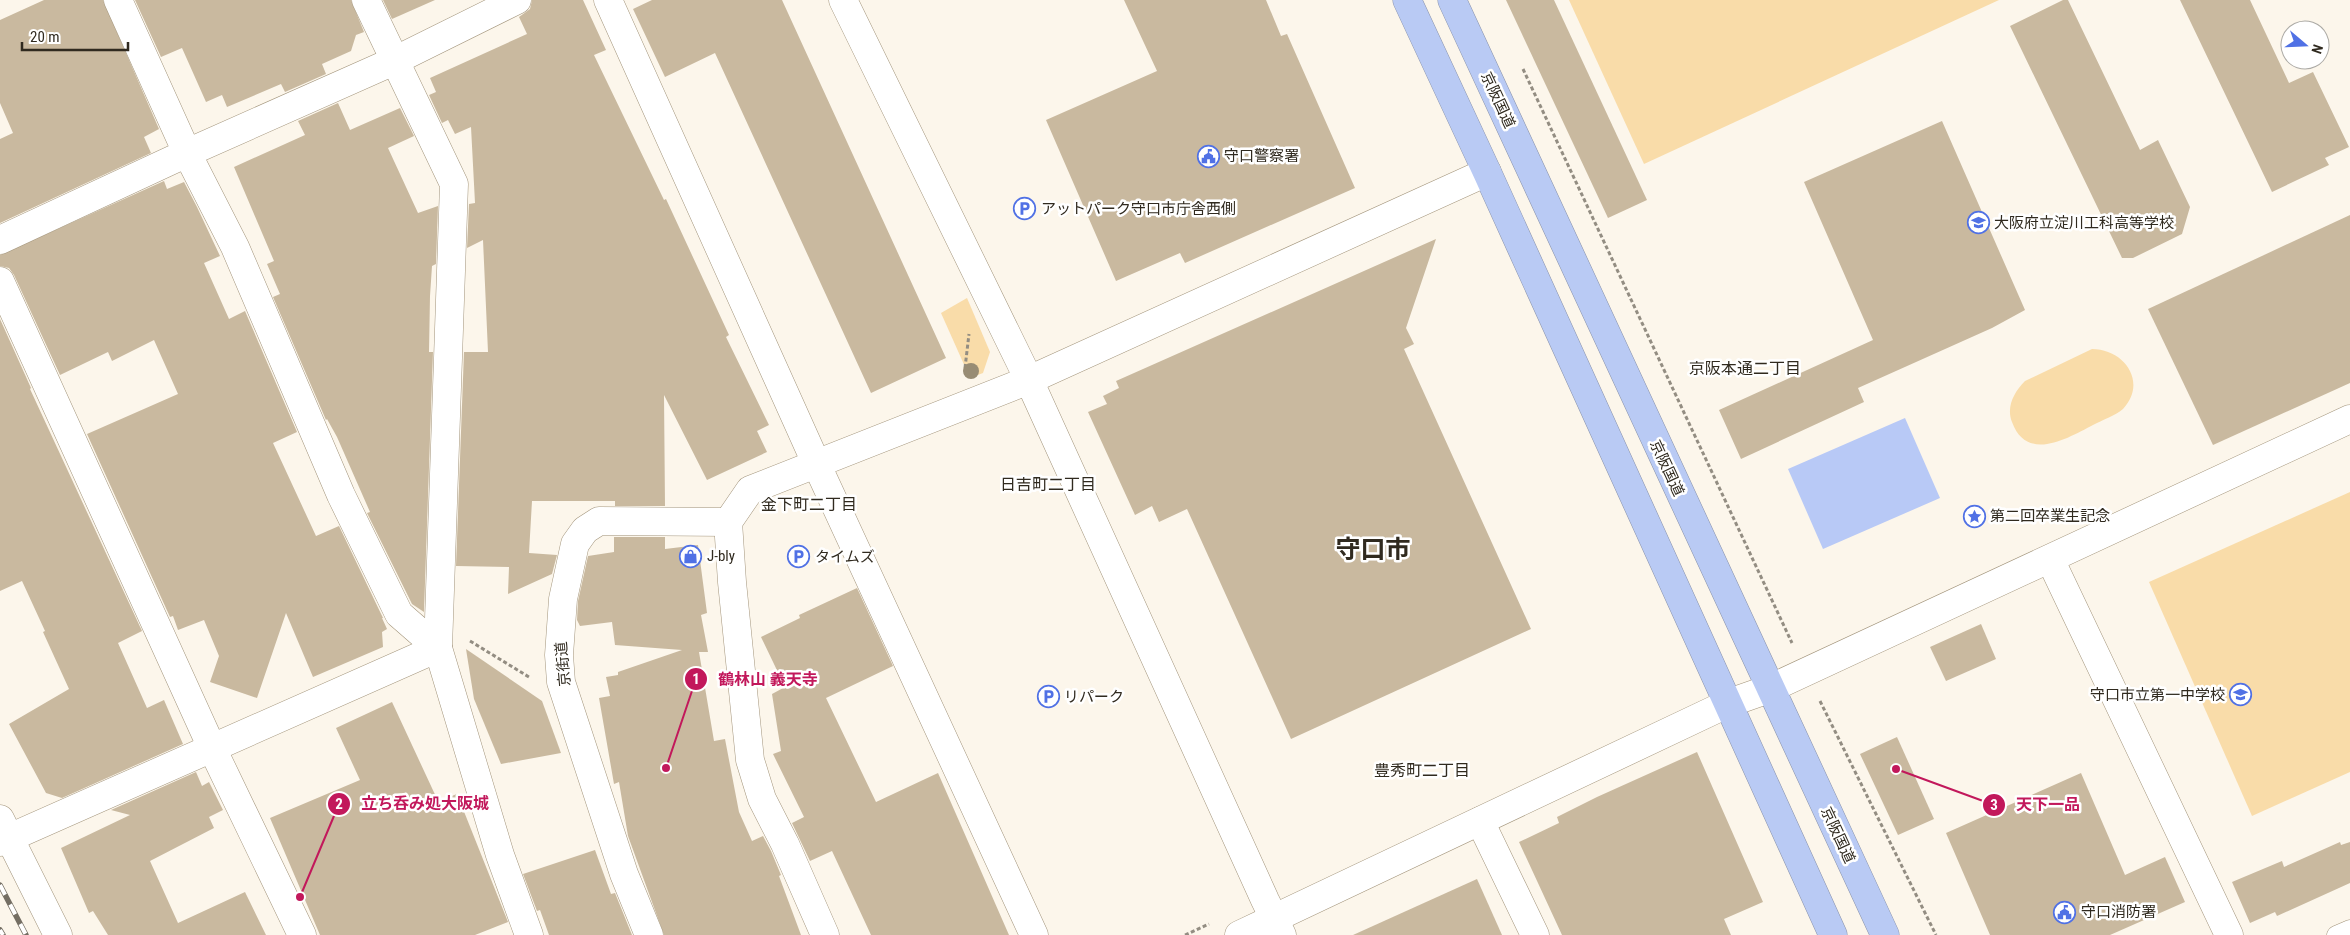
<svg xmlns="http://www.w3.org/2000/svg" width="2350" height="935" viewBox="0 0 2350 935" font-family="'Roboto Condensed','Noto Sans JP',sans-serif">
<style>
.green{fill:#f9dca9}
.water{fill:#b8c9f6}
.building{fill:#c9b99f}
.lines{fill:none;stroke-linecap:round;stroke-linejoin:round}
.lane-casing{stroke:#a3957c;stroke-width:19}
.street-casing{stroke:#a3957c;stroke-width:29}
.highway-casing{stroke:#8992a9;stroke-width:29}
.path{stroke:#938d82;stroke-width:3;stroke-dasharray:4 2.5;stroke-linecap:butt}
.lane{stroke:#fff;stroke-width:18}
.street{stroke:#fff;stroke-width:28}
.highway{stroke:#b9caf4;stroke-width:28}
.rail-casing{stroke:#746e63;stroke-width:5.5}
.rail{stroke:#fff;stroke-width:4;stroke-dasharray:11;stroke-linecap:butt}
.tree{fill:#988c74}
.labels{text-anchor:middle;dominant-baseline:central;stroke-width:5;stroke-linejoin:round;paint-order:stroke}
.street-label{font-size:15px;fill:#302a1f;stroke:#fff}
.poi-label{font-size:15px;fill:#302a1f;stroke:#fff;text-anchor:start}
.neighbourhood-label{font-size:16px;fill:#302a1f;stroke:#fff}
.town-label{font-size:25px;font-weight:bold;fill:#302a1f;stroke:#fff}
.leader{fill:none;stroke:#c2185b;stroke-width:2}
.callout-dot{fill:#c2185b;stroke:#fff;stroke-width:2}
.mark-label{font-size:15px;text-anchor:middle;font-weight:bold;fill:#fff}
.callout-label{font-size:16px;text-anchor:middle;font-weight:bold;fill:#c2185b;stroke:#fff;stroke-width:5;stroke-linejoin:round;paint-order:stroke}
</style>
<rect width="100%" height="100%" fill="#fcf6eb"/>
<!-- green -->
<g class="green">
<polygon points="1569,0 1999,0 1644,164"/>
<polygon points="967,298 990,352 983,373 970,378 941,313"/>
<path d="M 2092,349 C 2124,349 2148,382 2123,409 C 2115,416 2102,420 2093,425 C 2068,438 2027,463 2012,422 C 2006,407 2014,392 2025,381 Z"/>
<polygon points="2350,492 2350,772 2252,816 2149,582"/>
</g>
<!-- water -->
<polygon class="water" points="1905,418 1940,498 1823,549 1788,469"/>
<!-- building -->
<g class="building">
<polygon points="44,0 103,0 159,129 144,137 151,153 0,223 0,139 13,133 0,103 0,20"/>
<polygon points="135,0 351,0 364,32 356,35 351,51 322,64 326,74 285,92 281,84 227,107 222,95 206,102 182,48 161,57"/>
<polygon points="383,0 435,0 392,19"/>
<polygon points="532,0 583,0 606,50 594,55 664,200 666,199 729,335 726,337 769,425 757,431 767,452 707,480 664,395 665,506 615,506 615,501 532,501 529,553 557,555 552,574 508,594 509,567 456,566 464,352 488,352 483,240 467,248 469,204 475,203 471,127 455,134 448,120 442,123 429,95 436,92 430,78 527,34 519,17 530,9"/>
<polygon points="652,0 782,0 946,358 871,393 715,53 665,77 633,9"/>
<polygon points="1124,0 1266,0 1281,36 1287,34 1355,188 1185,263 1180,253 1116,281 1046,120 1157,71"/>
<polygon points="1506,0 1554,0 1647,200 1608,218"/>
<polygon points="2063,0 2068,0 2140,150 2158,140 2190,207 2182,234 2133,258 2122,258 2010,26"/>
<polygon points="2180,0 2250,0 2289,83 2313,72 2349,147 2325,158 2329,165 2272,192"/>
<polygon points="338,103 350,130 400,108 414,136 388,148 418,213 438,206 436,264 432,266 430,296 429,352 433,352 424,612 412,604 367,513 370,512 337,437 327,419 326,420 273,297 280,294 267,264 274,261 234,167 305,135 298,121"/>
<polygon points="1942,121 2025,310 1992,328 1858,388 1864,402 1741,459 1719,410 1873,340 1804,182"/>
<polygon points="164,181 167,189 184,182 197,207 220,256 204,263 229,319 245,311 297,432 273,443 316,536 339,526 383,618 382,618 387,629 382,632 383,647 313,677 286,613 257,698 210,682 219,656 204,620 178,630 173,616 170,617 87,434 178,394 154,340 112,361 108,352 60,375 14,275 9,268 0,266 0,255"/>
<polygon points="2350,215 2350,383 2213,445 2148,309"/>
<polygon points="1436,239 1406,328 1414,344 1404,349 1531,629 1291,739 1187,509 1159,522 1152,506 1135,515 1088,412 1107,404 1103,396 1119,388 1116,381"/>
<polygon points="0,319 31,388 30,389 142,631 118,643 147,708 164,700 183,744 62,798 46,793 9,724 69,689 43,632 45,631 22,581 0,591"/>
<polygon points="614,537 665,537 665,549 698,545 707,613 701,615 708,652 699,652 714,741 725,739 739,812 752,841 763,836 771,851 781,875 779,876 801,935 664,935 628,836 619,782 614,784 599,698 610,696 606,677 618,675 618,672 682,650 615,645 612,622 580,626 577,620 578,601 588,556 614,552"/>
<polygon points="857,588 893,666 826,698 876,802 938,773 1009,935 871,935 832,851 810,861 792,823 804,817 773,754 781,751 772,694 785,687 761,637 800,618 799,615"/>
<polygon points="1981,624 1996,659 1946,681 1930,647"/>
<polygon points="466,649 542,701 561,753 501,764 474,699"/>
<polygon points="392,702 438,801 457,794 508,922 475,935 320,935 270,818 360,780 336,728"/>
<polygon points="1897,737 1934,819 1898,835 1860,754"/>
<polygon points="1697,752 1763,902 1724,919 1731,935 1562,935 1519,842 1559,823 1557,817 1597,797"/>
<polygon points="196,772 202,786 209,782 223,810 209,817 214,828 150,861 178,923 245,892 266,935 108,935 93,911 89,913 61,848 130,815 111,810"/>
<polygon points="2081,773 2125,875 2165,857 2185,902 2110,935 1990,935 1946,833"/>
<polygon points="2340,842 2341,845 2350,842 2350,883 2277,916 2275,912 2250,923 2232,882 2282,861 2284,867"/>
<polygon points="595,850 611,894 615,893 632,935 549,935 540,910 537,911 523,874"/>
<polygon points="1477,879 1502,935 1353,935"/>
</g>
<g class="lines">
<defs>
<polyline id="lane" points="2336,935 2350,929"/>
<g id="street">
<polyline points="366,0 454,184 438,648"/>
<polyline points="608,0 816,463 1034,935"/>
<polyline points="843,0 1029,380 1265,900 1282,935"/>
<polyline points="0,240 187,153 118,0"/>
<polyline points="0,281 212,748 302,935"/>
<polyline points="2050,559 2229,935"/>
<polyline points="438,648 399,614 341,495 235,247 187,153 394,61 517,0"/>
<polyline points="0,819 58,935"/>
<polyline points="1480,821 1535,935"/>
<polyline points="0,842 438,648 500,855 529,935"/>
<polyline points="649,935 624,874 561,682 559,655 563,599 575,544 585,530 599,521 728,522"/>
<polyline points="825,935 785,844 762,799 750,760 732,582 728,522 750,490 1029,380 1487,172"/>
<polyline points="1239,935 1729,703 1769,689 2350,419"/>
</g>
<g id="highway">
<polyline points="1407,0 1487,172 1833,935"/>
<polyline points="1452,0 1885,935"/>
</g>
</defs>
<!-- lane casing -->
<use href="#lane" class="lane-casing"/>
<!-- street casing -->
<use href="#street" class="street-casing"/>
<!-- highway casing -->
<use href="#highway" class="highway-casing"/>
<!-- path -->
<g class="path">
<polyline points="1523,69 1792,643"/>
<polyline points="965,368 969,334"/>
<polyline points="470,641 529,677"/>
<polyline points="1820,701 1936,935"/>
<polyline points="1185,935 1209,924"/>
</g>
<!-- lane -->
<use href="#lane" class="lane"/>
<!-- street -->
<use href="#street" class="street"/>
<!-- highway -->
<use href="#highway" class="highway"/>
<defs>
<g id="rail">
<polyline points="0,885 26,935"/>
<polyline points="0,930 3,935"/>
</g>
</defs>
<!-- rail casing -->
<use href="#rail" class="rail-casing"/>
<!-- rail -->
<use href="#rail" class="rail"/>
</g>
<!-- trees -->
<circle class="tree" cx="971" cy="371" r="8"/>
<!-- icons -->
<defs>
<symbol id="civic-ring" viewBox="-11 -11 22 22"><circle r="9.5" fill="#fff" stroke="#5071e5" stroke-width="1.5"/><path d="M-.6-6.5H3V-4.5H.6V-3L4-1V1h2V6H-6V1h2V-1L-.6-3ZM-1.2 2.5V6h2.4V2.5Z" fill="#5071e5"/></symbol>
<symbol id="parking-ring" viewBox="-11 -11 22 22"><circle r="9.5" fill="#fff" stroke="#5071e5" stroke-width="1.5"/><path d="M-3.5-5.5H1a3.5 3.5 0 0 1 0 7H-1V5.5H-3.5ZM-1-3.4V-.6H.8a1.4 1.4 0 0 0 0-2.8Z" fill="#5071e5"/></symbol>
<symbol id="school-ring" viewBox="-11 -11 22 22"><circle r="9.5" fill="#fff" stroke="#5071e5" stroke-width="1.5"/><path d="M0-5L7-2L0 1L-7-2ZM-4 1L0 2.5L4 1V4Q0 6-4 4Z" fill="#5071e5"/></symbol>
<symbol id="sight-ring" viewBox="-11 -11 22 22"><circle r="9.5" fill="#fff" stroke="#5071e5" stroke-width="1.5"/><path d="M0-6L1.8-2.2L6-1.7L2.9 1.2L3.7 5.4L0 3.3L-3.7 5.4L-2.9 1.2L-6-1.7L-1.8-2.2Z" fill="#5071e5"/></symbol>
<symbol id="shop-ring" viewBox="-11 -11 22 22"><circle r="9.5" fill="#fff" stroke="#5071e5" stroke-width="1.5"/><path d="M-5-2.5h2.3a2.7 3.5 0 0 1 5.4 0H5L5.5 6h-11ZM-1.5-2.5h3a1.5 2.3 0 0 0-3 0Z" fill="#5071e5"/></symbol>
</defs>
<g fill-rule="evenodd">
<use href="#civic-ring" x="1196" y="144" width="25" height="25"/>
<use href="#parking-ring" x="1012" y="196" width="25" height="25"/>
<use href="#school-ring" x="1966" y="210" width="25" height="25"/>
<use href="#sight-ring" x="1962" y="504" width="25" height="25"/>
<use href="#shop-ring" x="678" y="544" width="25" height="25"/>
<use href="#parking-ring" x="786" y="544" width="25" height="25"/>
<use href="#school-ring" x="2228" y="682" width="25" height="25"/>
<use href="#parking-ring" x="1036" y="684" width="25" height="25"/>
<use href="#civic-ring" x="2052" y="900" width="25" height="25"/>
</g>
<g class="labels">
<!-- street labels -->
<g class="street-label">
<text transform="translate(1498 100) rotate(65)">京阪国道</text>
<text transform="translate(1667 468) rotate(65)">京阪国道</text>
<text transform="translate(563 664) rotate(-95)">京街道</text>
<text transform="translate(1838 835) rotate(65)">京阪国道</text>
</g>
<!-- poi labels -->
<g class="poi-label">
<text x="1224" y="156">守口警察署</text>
<text x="1041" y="209">アットパーク守口市庁舎西側</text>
<text x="1994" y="223">大阪府立淀川工科高等学校</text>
<text x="1990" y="516">第二回卒業生記念</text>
<text x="707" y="556">J-bly</text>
<text x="815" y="557">タイムズ</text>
<text x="2225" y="695" text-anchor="end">守口市立第一中学校</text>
<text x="1064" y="697">リパーク</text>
<text x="2081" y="912">守口消防署</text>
</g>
<!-- neighbourhood labels -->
<g class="neighbourhood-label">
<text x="1745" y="368">京阪本通二丁目</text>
<text x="1048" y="484">日吉町二丁目</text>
<text x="809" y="504">金下町二丁目</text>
<text x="1422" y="770">豊秀町二丁目</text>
</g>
<!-- town labels -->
<g class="town-label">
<text x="1373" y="549">守口市</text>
</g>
</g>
<!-- callouts -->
<path class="leader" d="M666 768L696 679M300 897L339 804M1896 769L1994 805"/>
<g class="callout-dot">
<circle cx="666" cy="768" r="5"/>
<circle cx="300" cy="897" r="5"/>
<circle cx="1896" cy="769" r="5"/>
<circle cx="696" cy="679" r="12"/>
<circle cx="339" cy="804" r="12"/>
<circle cx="1994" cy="805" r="12"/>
</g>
<g class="mark-label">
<text x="696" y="684">1</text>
<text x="339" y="809">2</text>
<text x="1994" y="810">3</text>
</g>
<g class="callout-label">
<text x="768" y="685">鶴林山 義天寺</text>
<text x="425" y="809">立ち呑み処大阪城</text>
<text x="2048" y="810">天下一品</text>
</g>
<!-- north arrow -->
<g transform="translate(2305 45) rotate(109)"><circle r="24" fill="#ffffff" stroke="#acaaa5"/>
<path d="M0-4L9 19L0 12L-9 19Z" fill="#5071e5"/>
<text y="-8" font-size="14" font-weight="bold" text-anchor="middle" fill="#302a1f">N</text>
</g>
<!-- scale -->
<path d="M22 42v8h106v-8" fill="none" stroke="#302a1f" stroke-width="2.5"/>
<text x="30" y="42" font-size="15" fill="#302a1f" stroke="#ffffff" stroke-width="4" paint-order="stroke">20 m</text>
</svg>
